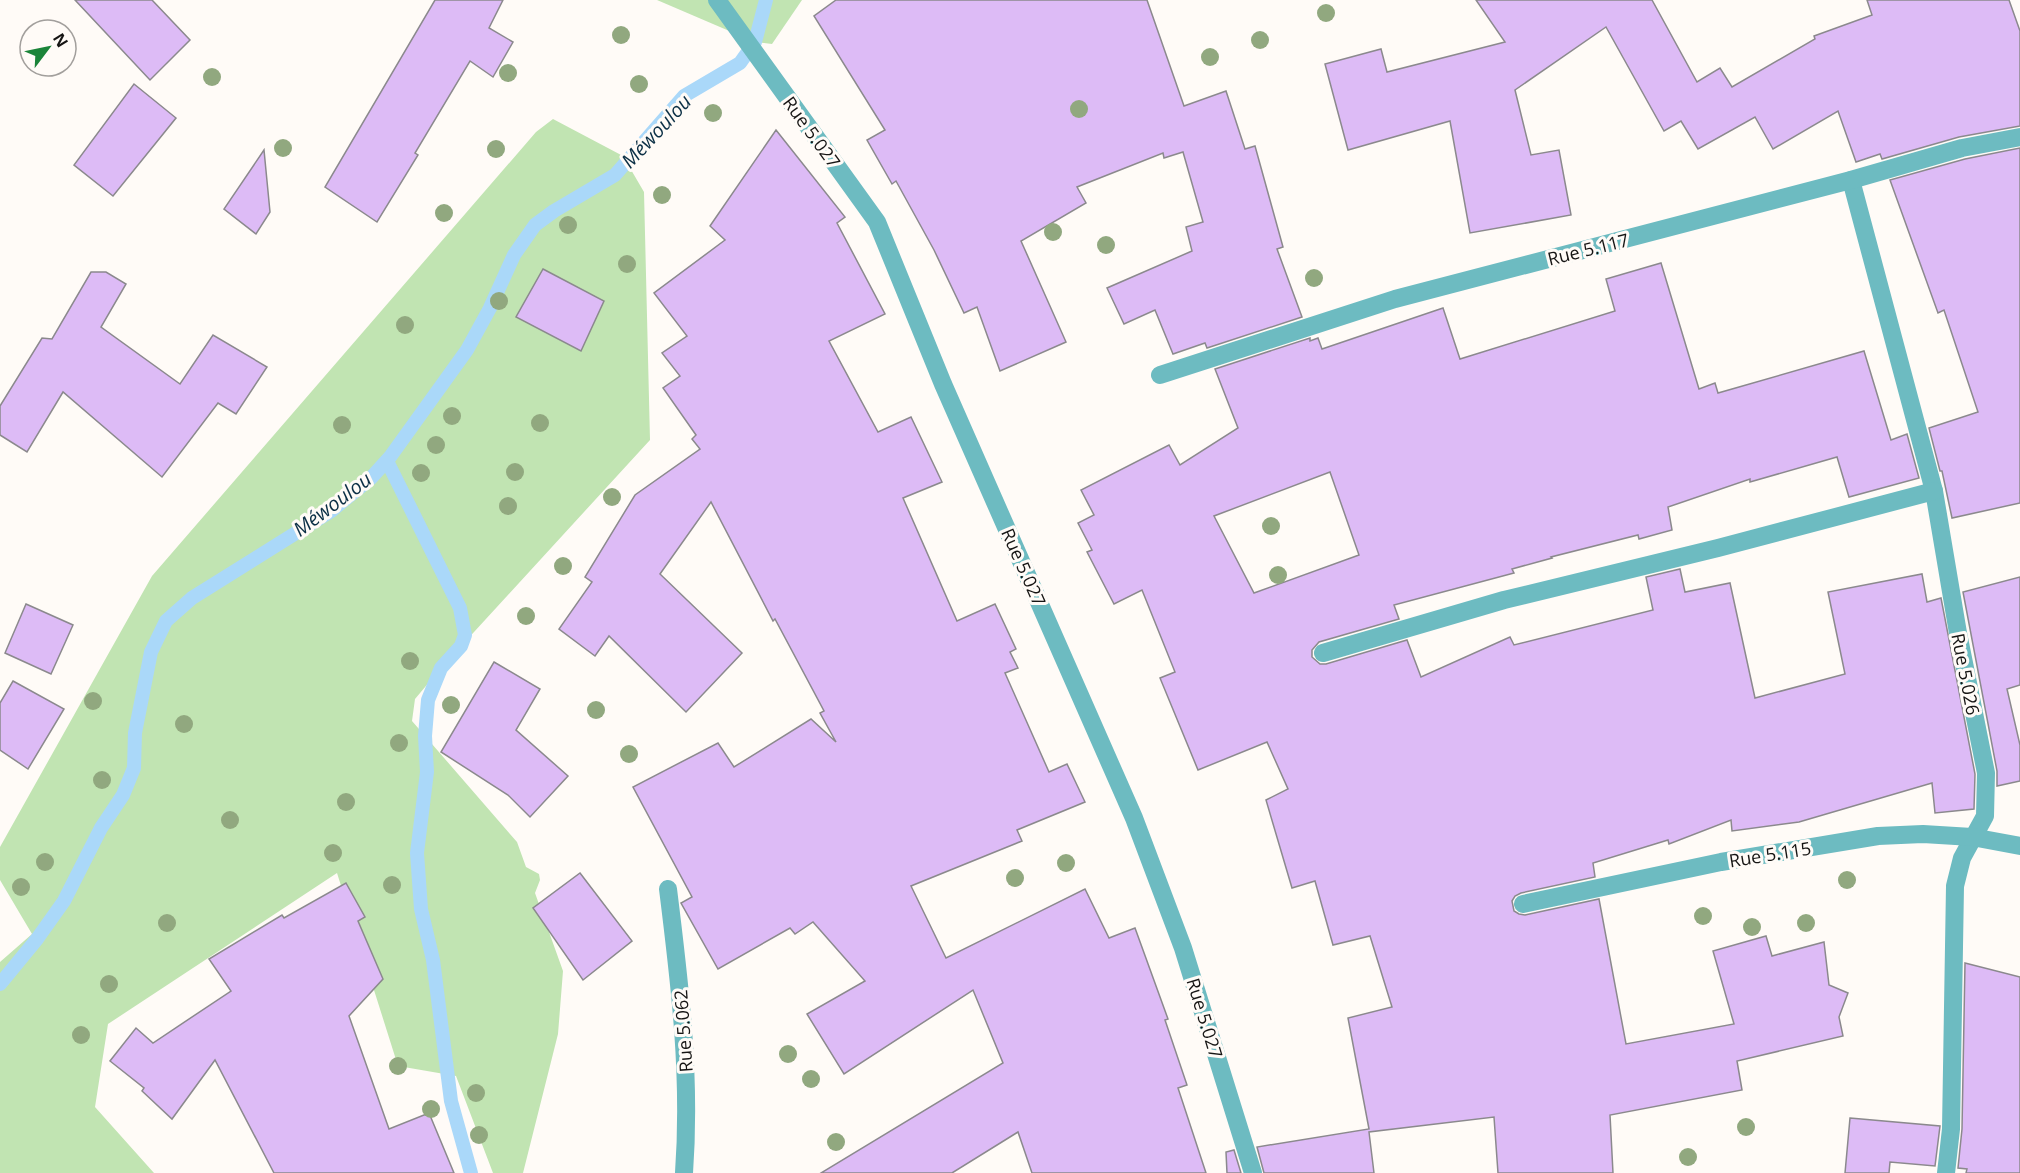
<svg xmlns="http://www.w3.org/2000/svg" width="2020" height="1173" viewBox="0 0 2020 1173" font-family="'Open Sans',sans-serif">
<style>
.green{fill:#c1e4b2}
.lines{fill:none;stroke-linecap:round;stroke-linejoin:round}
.stream{stroke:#aad8f9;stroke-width:14}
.building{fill:#ddbbf6;stroke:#8b898d;stroke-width:1.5;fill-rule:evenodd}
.minor{stroke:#6dbbc1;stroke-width:18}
.tree{fill:#91a87f}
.labels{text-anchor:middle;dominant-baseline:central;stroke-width:6;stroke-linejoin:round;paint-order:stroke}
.street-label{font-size:18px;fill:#161514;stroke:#fffbf7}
.water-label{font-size:20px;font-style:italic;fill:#0b2f45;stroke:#fffbf7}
</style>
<rect width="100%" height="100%" fill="#fffbf7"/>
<!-- green -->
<g class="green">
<polygon points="657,0 802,0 772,44 755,42"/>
<polygon points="553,119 623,156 644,192 650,440 441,668 415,699 412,721 517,842 526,867 539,874 540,880 535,893 563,971 558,1034 523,1173 493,1173 456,1076 398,1066 337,873 108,1024 95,1107 154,1173 0,1173 0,962 32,934 0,880 0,847 152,576 536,132"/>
</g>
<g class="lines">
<!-- stream -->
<g class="stream">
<polyline points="387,461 460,608 465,635 461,646 441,668 428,700 425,736 427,772 417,853 421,909 433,960 451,1101 471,1173"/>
<polyline points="0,984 37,939 64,901 101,828 123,795 134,768 135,733 151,652 166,621 192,598 331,511 371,478 390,457 467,350 490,308 514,255 535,225 554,211 615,175 684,96 740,63 755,42 766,0"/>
</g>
</g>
<!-- building -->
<g class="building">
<polygon points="75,0 152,0 190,40 150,80"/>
<polygon points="435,0 503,0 489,28 513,42 493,77 470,61 415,153 418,155 377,222 325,187"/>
<polygon points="836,0 1147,0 1184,106 1226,91 1245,149 1255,146 1283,247 1277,249 1302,317 1207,348 1205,343 1173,354 1155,310 1124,324 1107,288 1192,251 1186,227 1203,222 1183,152 1164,158 1163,153 1077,187 1086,203 1021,241 1066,342 1000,371 977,307 964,313 934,250 896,181 892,184 867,140 885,130 814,16"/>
<polygon points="1476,0 1652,0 1697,82 1720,68 1732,87 1815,39 1814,36 1872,15 1867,0 2009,0 2020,31 2020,126 1959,137 1882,159 1880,154 1856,162 1838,111 1773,149 1755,117 1698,149 1681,121 1664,131 1606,27 1515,90 1531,155 1559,150 1571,215 1470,233 1450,121 1348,150 1325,64 1381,49 1387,72 1505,42"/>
<polygon points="134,84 176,118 113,196 74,165"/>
<polygon points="776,130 845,217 837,223 885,314 829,341 878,432 911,417 942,482 903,498 957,621 995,604 1016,649 1010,652 1018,668 1005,673 1049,772 1067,764 1085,802 1017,830 1022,841 911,886 946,958 1085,889 1109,938 1135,928 1168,1019 1165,1020 1187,1085 1178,1088 1206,1173 1032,1173 1018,1132 952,1173 821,1173 1003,1063 973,990 844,1074 807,1014 865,981 813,922 795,934 790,928 718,969 681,903 692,897 633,787 718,743 734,767 811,719 836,742 820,713 824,711 775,619 773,621 711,502 660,574 742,653 686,712 609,636 595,656 559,629 592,582 585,577 635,495 700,449 692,439 696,435 663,388 680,376 662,353 687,336 654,293 725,240 710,226"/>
<polygon points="2020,148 2020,503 1952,518 1942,471 1940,471 1929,428 1978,412 1944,310 1938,313 1890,180 1965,159"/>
<polygon points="264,150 270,212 256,234 224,209"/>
<path d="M 1661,263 L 1699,389 L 1715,383 L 1718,393 L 1864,351 L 1891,440 L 1907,434 L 1919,478 L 1849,497 L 1837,457 L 1750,482 L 1750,479 L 1668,507 L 1672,530 L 1639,539 L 1638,535 L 1551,557 L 1552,558 L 1512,569 L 1514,573 L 1394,605 L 1399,619 L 1319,642 L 1312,650 L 1312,657 L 1320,664 L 1326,664 L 1407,640 L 1421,677 L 1510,637 L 1514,645 L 1653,610 L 1646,577 L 1680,569 L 1685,592 L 1730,583 L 1755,698 L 1845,674 L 1828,592 L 1922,574 L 1927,602 L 1941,598 L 1975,774 L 1974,809 L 1935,813 L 1932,783 L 1799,822 L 1732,831 L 1731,820 L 1669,844 L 1668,840 L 1593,863 L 1595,877 L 1521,893 L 1515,896 L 1512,901 L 1514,911 L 1519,914 L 1525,915 L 1599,899 L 1626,1044 L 1734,1024 L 1713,951 L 1766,936 L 1772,956 L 1824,942 L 1829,985 L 1848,993 L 1839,1017 L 1843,1036 L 1737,1061 L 1742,1090 L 1610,1115 L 1613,1173 L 1498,1173 L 1494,1117 L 1369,1132 L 1374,1173 L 1264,1173 L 1257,1147 L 1369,1129 L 1348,1018 L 1392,1007 L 1370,936 L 1333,945 L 1315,881 L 1292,888 L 1266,800 L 1288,789 L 1267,742 L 1198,770 L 1160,678 L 1175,672 L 1142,590 L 1114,604 L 1087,552 L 1092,550 L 1078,523 L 1094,515 L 1081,490 L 1169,445 L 1180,465 L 1238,428 L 1215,369 L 1310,338 L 1310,341 L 1318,338 L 1322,349 L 1443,308 L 1460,359 L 1615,311 L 1606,279 ZM 1330,472 L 1359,555 L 1254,593 L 1214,516 Z"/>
<polygon points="543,269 604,301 581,351 516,317"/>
<polygon points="91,272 106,272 126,284 101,327 180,384 213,335 267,367 236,414 218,403 162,477 63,392 27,452 0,435 0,406 42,338 52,339"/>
<polygon points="2020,577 2020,685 2007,689 2020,745 2020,781 1997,786 1997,771 1963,592"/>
<polygon points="26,604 73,625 51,674 5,653"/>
<polygon points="494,662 540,689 516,730 568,776 530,817 508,795 441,752"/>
<polygon points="13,681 64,709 28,769 0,750 0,703"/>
<polygon points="580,873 632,941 583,980 533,908"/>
<polygon points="346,883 365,917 358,921 383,979 349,1016 389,1129 429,1113 454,1173 274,1173 215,1060 172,1119 142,1091 144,1088 110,1061 136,1028 153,1043 231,991 209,959 282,915 284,918"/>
<polygon points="1965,963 2020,977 2020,1173 1966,1173 1967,1169 1958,1168 1962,1129"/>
<polygon points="1850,1118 1940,1126 1935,1166 1890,1162 1889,1173 1845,1173"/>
<polygon points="1234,1150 1241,1173 1227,1173 1226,1152"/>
</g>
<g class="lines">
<!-- minor -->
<g class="minor">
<polyline points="717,0 877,222 943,384 1134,818 1183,948 1253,1173"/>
<polyline points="1851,180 1934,491 1958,633 1986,773 1985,816 1962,858 1955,886 1951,1129 1946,1173"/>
<polyline points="1160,375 1395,299 1851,180 1962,148 2020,137"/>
<polyline points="1323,653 1504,600 1718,548 1934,491"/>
<path d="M 668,889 C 680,985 691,1076 684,1173"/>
<polyline points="1523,904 1721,862 1878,836 1923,834 1972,837 2020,846"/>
</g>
</g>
<!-- trees -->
<g class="tree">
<circle cx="1326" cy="13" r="9"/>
<circle cx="621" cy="35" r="9"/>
<circle cx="1260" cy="40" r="9"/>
<circle cx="1210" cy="57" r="9"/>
<circle cx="508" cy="73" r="9"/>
<circle cx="212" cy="77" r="9"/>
<circle cx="639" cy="84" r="9"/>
<circle cx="1079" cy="109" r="9"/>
<circle cx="713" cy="113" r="9"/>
<circle cx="283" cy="148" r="9"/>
<circle cx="496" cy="149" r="9"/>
<circle cx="662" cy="195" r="9"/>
<circle cx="444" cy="213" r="9"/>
<circle cx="568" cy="225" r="9"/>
<circle cx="1053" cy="232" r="9"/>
<circle cx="1106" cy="245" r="9"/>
<circle cx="627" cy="264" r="9"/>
<circle cx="1314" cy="278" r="9"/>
<circle cx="499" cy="301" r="9"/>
<circle cx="405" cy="325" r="9"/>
<circle cx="452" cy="416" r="9"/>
<circle cx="540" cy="423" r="9"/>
<circle cx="342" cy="425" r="9"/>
<circle cx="436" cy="445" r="9"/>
<circle cx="515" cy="472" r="9"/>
<circle cx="421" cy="473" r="9"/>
<circle cx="612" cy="497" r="9"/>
<circle cx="508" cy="506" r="9"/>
<circle cx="1271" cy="526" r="9"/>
<circle cx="563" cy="566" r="9"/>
<circle cx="1278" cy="575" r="9"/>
<circle cx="526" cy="616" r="9"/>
<circle cx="410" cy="661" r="9"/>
<circle cx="93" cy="701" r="9"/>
<circle cx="451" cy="705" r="9"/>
<circle cx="596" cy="710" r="9"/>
<circle cx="184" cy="724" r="9"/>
<circle cx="399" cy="743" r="9"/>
<circle cx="629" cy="754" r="9"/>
<circle cx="102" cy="780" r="9"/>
<circle cx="346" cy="802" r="9"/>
<circle cx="230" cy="820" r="9"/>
<circle cx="333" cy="853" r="9"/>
<circle cx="45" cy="862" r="9"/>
<circle cx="1066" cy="863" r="9"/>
<circle cx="1015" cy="878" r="9"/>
<circle cx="1847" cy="880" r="9"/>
<circle cx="392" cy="885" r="9"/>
<circle cx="21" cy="887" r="9"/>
<circle cx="1703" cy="916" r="9"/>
<circle cx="167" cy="923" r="9"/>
<circle cx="1806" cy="923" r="9"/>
<circle cx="1752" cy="927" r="9"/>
<circle cx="109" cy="984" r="9"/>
<circle cx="81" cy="1035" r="9"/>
<circle cx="788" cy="1054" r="9"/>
<circle cx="398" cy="1066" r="9"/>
<circle cx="811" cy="1079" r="9"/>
<circle cx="476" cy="1093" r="9"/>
<circle cx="431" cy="1109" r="9"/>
<circle cx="1746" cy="1127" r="9"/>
<circle cx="479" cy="1135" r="9"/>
<circle cx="836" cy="1142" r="9"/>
<circle cx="1688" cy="1157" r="9"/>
</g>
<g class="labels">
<!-- street labels -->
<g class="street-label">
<text transform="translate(812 132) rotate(54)">Rue 5.027</text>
<text transform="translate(1588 249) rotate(-14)">Rue 5.117</text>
<text transform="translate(1024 567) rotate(66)">Rue 5.027</text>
<text transform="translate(1966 674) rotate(79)">Rue 5.026</text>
<text transform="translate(1770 854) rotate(-9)">Rue 5.115</text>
<text transform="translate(1205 1018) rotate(73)">Rue 5.027</text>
<text transform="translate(683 1031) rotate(-94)">Rue 5.062</text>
</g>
<!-- water labels -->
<g class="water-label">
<text transform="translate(656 131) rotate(-47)">Méwoulou</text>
<text transform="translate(332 504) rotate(-37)">Méwoulou</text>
</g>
</g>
<!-- north arrow -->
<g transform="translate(48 48) rotate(58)"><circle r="28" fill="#fffbf7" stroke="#a29f9c" stroke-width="1.5"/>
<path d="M0-4.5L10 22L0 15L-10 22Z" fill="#1b8439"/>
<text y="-9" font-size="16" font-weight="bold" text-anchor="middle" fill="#161514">N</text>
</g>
</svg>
